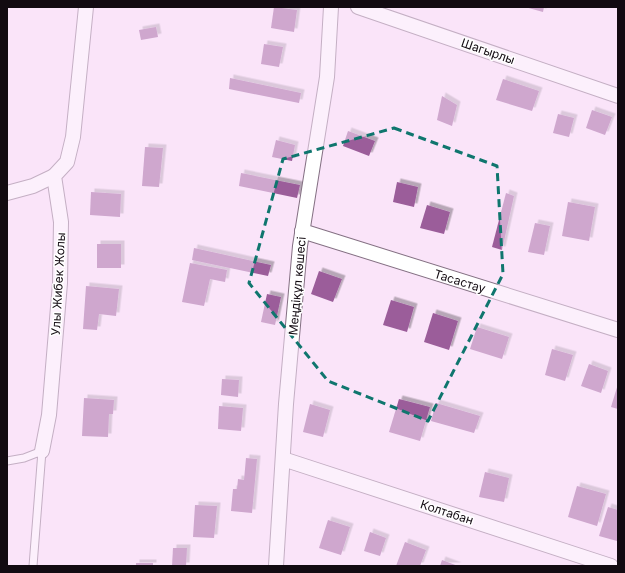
<svg xmlns="http://www.w3.org/2000/svg" width="625" height="573" viewBox="0 0 625 573" font-family="Inter,sans-serif">
<style>
.building{fill:#9b5d9a;filter:url(#shadow)}
.lines{fill:none;stroke-linecap:round;stroke-linejoin:round}
.lane-casing{stroke:#847083;stroke-width:9}
.street-casing{stroke:#847083;stroke-width:16}
.lane{stroke:#fff;stroke-width:7}
.street{stroke:#fff;stroke-width:14}
.marked{fill:none;stroke:#0f766e;stroke-width:3;stroke-dasharray:8 5;stroke-linejoin:round}
.labels{text-anchor:middle;dominant-baseline:central;stroke-width:3;stroke-linejoin:round;paint-order:stroke}
.street-label{font-size:12px;fill:#120a11;stroke:#fff}
</style>
<defs>
<filter id="shadow"><feDropShadow dx="3.5" dy="-3.5" stdDeviation="0" flood-color="#0004"/></filter>
</defs>
<rect width="100%" height="100%" fill="#fae4f9"/>
<!-- building -->
<g class="building">
<polygon points="274,7 297,10 294,32 271,28"/>
<polygon points="525,7 544,7 543,12"/>
<polygon points="156,27 158,37 141,40 139,30"/>
<polygon points="264,44 283,47 279,67 261,64"/>
<polygon points="230,78 301,93 299,103 229,89"/>
<polygon points="503,79 539,91 532,111 496,100"/>
<polygon points="442,96 457,105 452,126 437,120"/>
<polygon points="592,110 612,117 605,135 586,128"/>
<polygon points="558,114 574,118 569,137 553,133"/>
<polygon points="348,131 375,141 369,156 343,146"/>
<polygon points="276,140 295,145 292,161 272,157"/>
<polygon points="145,147 163,148 159,187 142,186"/>
<polygon points="241,173 300,185 297,198 239,186"/>
<polygon points="397,182 418,187 414,207 393,202"/>
<polygon points="91,192 121,194 120,217 90,215"/>
<polygon points="506,193 514,196 502,250 492,247"/>
<polygon points="568,202 595,207 589,241 562,236"/>
<polygon points="427,205 450,212 444,234 420,228"/>
<polygon points="535,223 550,226 544,255 528,252"/>
<rect x="97" y="244" width="24" height="24"/>
<polygon points="194,248 271,265 268,276 192,260"/>
<polygon points="190,263 227,270 225,282 210,279 204,306 182,302"/>
<polygon points="319,271 342,279 333,302 311,294"/>
<polygon points="86,286 119,289 116,316 99,314 97,330 83,329"/>
<polygon points="267,294 281,297 275,325 261,322"/>
<polygon points="391,300 414,307 407,332 383,325"/>
<polygon points="433,313 458,321 449,350 424,342"/>
<polygon points="477,327 509,337 502,359 470,349"/>
<polygon points="552,349 573,355 565,381 545,375"/>
<polygon points="589,364 608,371 601,393 581,386"/>
<polygon points="222,379 239,380 238,397 221,395"/>
<polygon points="618,384 618,409 611,407"/>
<polygon points="84,398 114,400 113,414 109,414 108,437 82,436"/>
<polygon points="399,399 430,407 420,441 389,432"/>
<polygon points="436,403 480,416 474,433 431,421"/>
<polygon points="310,404 330,410 323,437 303,432"/>
<polygon points="219,406 243,408 241,431 218,429"/>
<polygon points="246,458 257,459 252,513 231,511 233,489 237,489 238,479 244,480"/>
<polygon points="485,472 509,478 504,502 479,497"/>
<polygon points="577,486 606,494 597,526 568,517"/>
<polygon points="195,505 217,506 214,538 193,537"/>
<polygon points="608,507 618,510 618,537 617,541 599,536"/>
<polygon points="328,520 350,527 341,555 319,548"/>
<polygon points="370,532 386,538 380,556 364,551"/>
<polygon points="405,542 426,550 420,566 396,566"/>
<polygon points="173,548 187,548 186,566 172,566"/>
<polygon points="442,560 458,566 440,566"/>
<rect x="136" y="563" width="17" height="3"/>
</g>
<g class="lines">
<defs>
<polyline id="lane" points="7,461 24,458 42,451 33,566"/>
<g id="street">
<polyline points="358,7 618,96"/>
<polyline points="7,193 33,186 54,176"/>
<polyline points="302,231 618,330"/>
<polyline points="42,451 49,415 60,283 61,222 54,176 67,162 73,137 86,7"/>
<polyline points="283,459 611,566"/>
<polyline points="276,566 286,404 300,246 327,77 331,7"/>
</g>
</defs>
<!-- lane casing -->
<use href="#lane" class="lane-casing"/>
<!-- street casing -->
<use href="#street" class="street-casing"/>
<!-- lane -->
<use href="#lane" class="lane"/>
<!-- street -->
<use href="#street" class="street"/>
</g>
<!-- marked area -->
<path d="M0 0H625V573H0ZM 394,128 L 497,166 L 503,274 L 428,421 L 328,381 L 249,283 L 283,159 Z" fill="#fae4f9" fill-opacity=".55" fill-rule="evenodd"/>
<path class="marked" d="M 394,128 L 497,166 L 503,274 L 428,421 L 328,381 L 249,283 L 283,159 Z"/>
<g class="labels">
<!-- street labels -->
<g class="street-label">
<text transform="translate(488 51) rotate(19)">Шагырлы</text>
<text transform="translate(460 281) rotate(17)">Тасастау</text>
<text transform="translate(58 284) rotate(-87)">Улы Жибек Жолы</text>
<text transform="translate(297 286) rotate(-85)">Меңдіқұл көшесі</text>
<text transform="translate(447 512) rotate(18)">Колтабан</text>
</g>
</g>
<!-- border -->
<rect width="625" height="573" fill="none" stroke="#120a11" stroke-width="16"/>
</svg>
